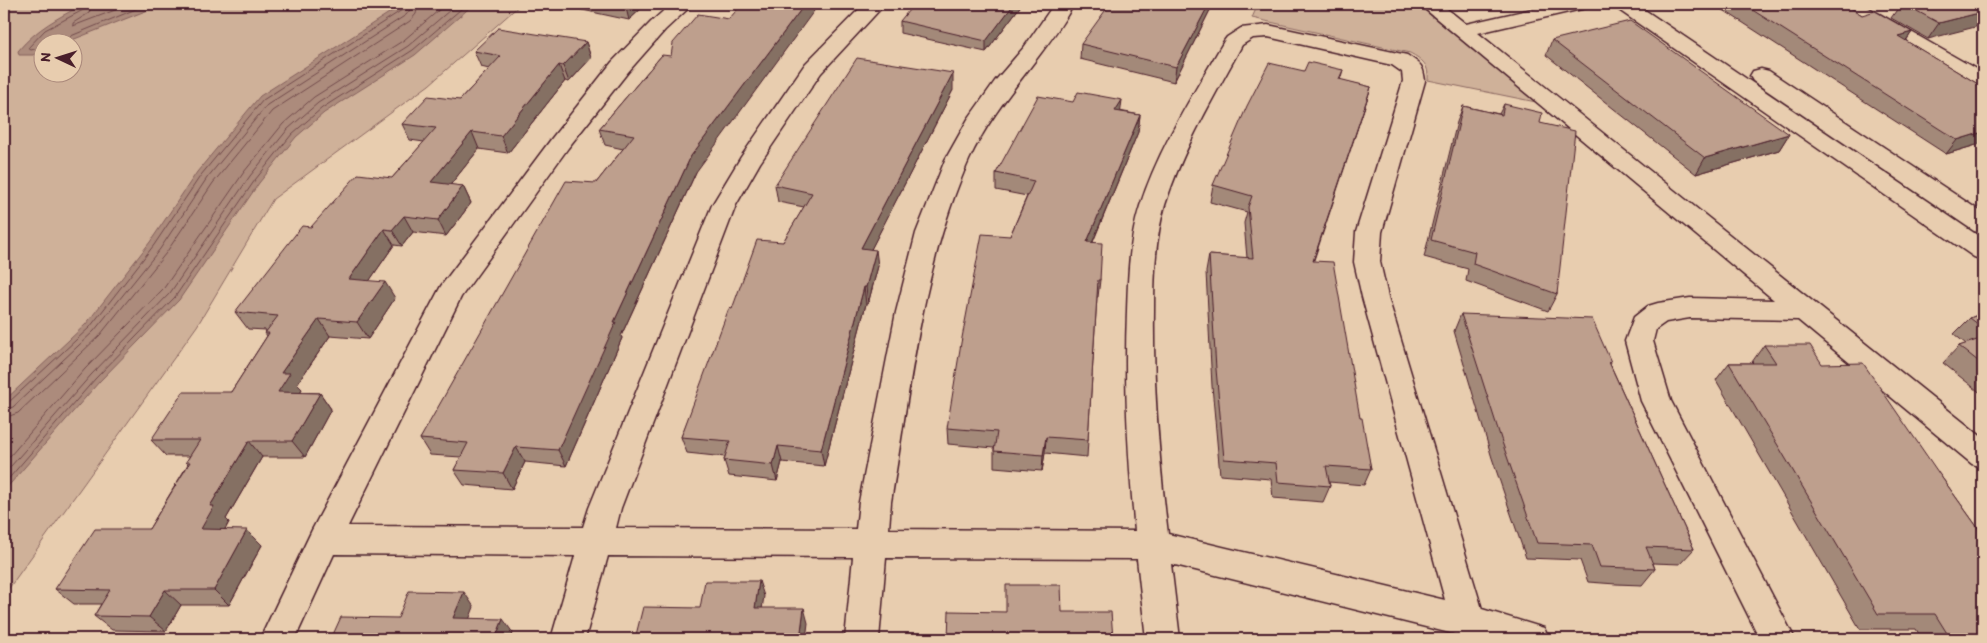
<svg xmlns="http://www.w3.org/2000/svg" width="1987" height="643" viewBox="0 0 1987 643" font-family="Itim,sans-serif">
<style>
.green{fill:#cfb199;stroke:#8c6862;fill-rule:evenodd}
.water{fill:#ac8b7c;stroke:#85605c}
.lines{fill:none;stroke-linecap:round;stroke-linejoin:round}
.shore{stroke:#714a4b;stroke-width:1}
.minor-casing{stroke:#4a1f2b;stroke-width:3}
.minor{fill:#e8cdaf;fill-rule:evenodd}
.wall{fill:#a38979;stroke:#4a1f2b}
.shaded-wall{fill:#856f63;stroke:#4a1f2b}
.building{fill:#be9f8d;stroke:#4a1f2b}
</style>
<rect width="100%" height="100%" fill="#e8cdaf"/>
<filter id="ink" filterUnits="userSpaceOnUse"><feTurbulence type="fractalNoise" baseFrequency=".02" numOctaves="2"/><feDisplacementMap in="SourceGraphic" scale="10" xChannelSelector="R" yChannelSelector="G"/><feConvolveMatrix kernelMatrix="1 2 1 2 8 2 1 2 1" color-interpolation-filters="sRGB"/></filter>
<g filter="url(#ink)">
<!-- green -->
<g class="green">
<path d="M 4,4 L 521,4 L 429,85 L 273,199 L 197,326 L 4,595 ZM 42,42 L 72,42 L 72,72 L 42,72 Z"/>
<path d="M 1258,4 L 1417,4 L 1536,102 L 1428,80 C 1429,65 1423,60 1410,53 L 1252,18 Z"/>
</g>
<!-- water -->
<g class="water">
<path d="M 84,4 L 163,4 L 67,42 L 42,42 L 42,51 L 33,55 L 19,55 L 18,51 C 37,28 58,18 84,4 Z"/>
<polygon points="403,4 474,4 415,55 324,113 296,137 259,183 179,300 99,382 4,491 4,401 86,324 150,242 197,172 260,96"/>
</g>
<g class="lines">
<!-- shore -->
<g class="shore">
<polyline points="92,4 89,13 73,23 73,26 131,4"/>
<polyline points="67,42 71,36 148,4"/>
<polyline points="42,47 31,50 28,48 45,30 83,10 86,4"/>
<polyline points="4,404 9,402 90,327 154,245 201,175 263,100 402,10 405,4"/>
<polyline points="4,410 13,407 94,331 160,249 207,178 267,105 406,15 410,10 411,4"/>
<polyline points="4,418 18,413 100,335 166,253 213,183 272,111 410,21 416,14 418,4"/>
<polyline points="4,463 85,369 164,288 244,172 283,124 314,97 404,40 446,4"/>
<polyline points="4,474 91,375 170,293 250,176 288,129 318,103 408,46 457,4"/>
<polyline points="4,484 95,379 175,297 255,180 292,134 322,108 413,50 467,4"/>
</g>
<defs>
<g id="minor">
<path d="M 671,4 L 693,4 L 665,30 L 628,72 L 568,148 L 461,297 L 348,526 L 583,527 L 589,508 L 712,205 L 741,157 L 805,64 L 864,4 L 885,4 L 821,73 L 760,163 L 736,205 L 621,508 L 616,528 L 856,529 L 859,502 L 896,312 L 916,233 L 945,160 L 968,119 L 995,81 L 1025,46 L 1054,4 L 1074,4 C 1043,59 995,102 969,160 C 922,265 910,390 891,502 L 889,529 L 1135,531 C 1128,458 1124,384 1127,311 C 1128,276 1129,240 1140,206 C 1159,147 1193,95 1224,41 L 1227,37 L 1241,28 L 1268,25 L 1407,55 C 1420,64 1423,64 1425,81 L 1382,232 L 1380,262 L 1388,297 L 1482,609 L 1544,628 L 1549,639 L 1456,639 L 1454,634 L 1171,564 L 1180,639 L 1146,639 L 1137,559 L 886,558 L 879,639 L 845,639 L 853,557 L 608,556 L 585,639 L 551,639 L 575,556 L 334,554 L 295,639 L 260,639 L 312,530 L 441,286 L 552,138 L 612,62 L 651,22 ZM 1268,37 L 1392,65 L 1402,72 L 1403,81 L 1356,232 L 1354,262 L 1362,297 L 1445,600 L 1168,534 C 1159,460 1153,386 1154,311 C 1154,276 1155,239 1165,205 C 1183,148 1214,97 1242,45 L 1253,38 Z"/>
<polygon points="1419,4 1441,4 1466,24 1554,4 1589,4 1586,8 1478,33 1983,438 1983,467 1972,464 1798,320 1690,318 1666,322 1656,329 1653,341 1671,401 1795,639 1760,639 1641,401 1625,341 1634,317 1648,306 1658,303 1690,298 1774,300"/>
<polygon points="1613,4 1636,4 1983,239 1983,260 1974,257 1616,8"/>
<polygon points="1838,4 1862,4 1983,73 1983,88 1975,87 1841,8"/>
<polygon points="1761,69 1769,71 1983,213 1983,233 1974,231 1753,81 1750,76 1753,71"/>
</g>
</defs>
<!-- minor casing -->
<use href="#minor" class="minor-casing"/>
<!-- minor -->
<use href="#minor" class="minor"/>
</g>
<!-- wall -->
<g class="wall">
<polygon points="576,4 646,4 629,20 578,9"/>
<polygon points="1022,4 986,52 900,33 900,21"/>
<polygon points="1213,4 1174,82 1080,59 1081,44"/>
<polygon points="1714,4 1844,4 1862,15 1912,32 1906,41 1983,87 1983,143 1946,154"/>
<polygon points="1901,4 1983,4 1928,39 1891,18"/>
<polygon points="1552,40 1789,134 1779,150 1696,174 1546,55"/>
<polygon points="586,42 591,58 569,82 565,81 508,153 479,149 450,185 463,186 471,203 446,236 413,232 402,246 394,245 369,281 395,298 368,339 330,336 297,384 302,389 300,392 320,393 331,409 305,457 262,457 226,519 229,522 225,530 262,545 229,605 181,605 166,631 112,630 94,616 101,604 74,604 55,589 149,529 188,464 186,462 190,456 166,456 151,440 231,392 267,336 265,333 266,330 248,329 235,312 392,178 424,142 410,140 402,124 460,100 489,69 481,67 474,51"/>
<polygon points="662,55 696,172 621,336 622,338 566,466 525,462 512,489 464,485 454,470 461,457 430,455 420,439 596,183 623,149 605,145 599,129"/>
<polygon points="1343,70 1340,80 1371,87 1313,261 1360,418 1371,469 1364,485 1329,482 1330,486 1323,502 1273,498 1271,479 1220,475 1212,386 1206,272 1209,255 1247,258 1244,223 1247,212 1210,202 1213,185 1304,71"/>
<polygon points="953,90 871,249 878,266 868,304 866,304 824,466 782,462 777,481 729,476 724,460 725,457 687,453 681,437 732,309 783,242 804,207 778,202 775,185"/>
<polygon points="1073,102 1140,115 1138,132 1093,242 1100,280 1098,297 1097,297 1088,440 1087,457 1045,453 1042,471 994,467 994,448 948,444 947,428 1010,236 1027,196 996,190 996,173"/>
<polygon points="1504,104 1540,123 1557,294 1548,311 1466,281 1468,269 1424,257 1457,122 1463,106 1499,114"/>
<polygon points="1983,313 1983,395 1943,363 1959,346 1966,344 1954,334 1970,318"/>
<polygon points="1461,314 1611,362 1610,364 1694,549 1680,564 1653,563 1655,569 1642,585 1616,584 1588,582 1580,560 1526,558 1492,458 1454,331"/>
<polygon points="1764,345 1822,364 1940,475 1983,535 1983,639 1922,639 1916,629 1860,629 1716,380 1729,363 1753,363 1752,362"/>
</g>
<!-- shaded-wall -->
<g class="shaded-wall">
<polygon points="625,4 646,4 629,20"/>
<polygon points="805,4 819,4 696,172 621,336 622,338 566,466 558,450 614,322 691,156"/>
<polygon points="1014,4 1022,4 986,52 986,41"/>
<polygon points="1209,4 1213,4 1174,82 1176,67"/>
<polygon points="1983,12 1983,25 1928,39 1939,23"/>
<polygon points="1912,32 1902,46 1898,36"/>
<polygon points="586,42 591,58 569,82 563,66"/>
<polygon points="559,65 565,81 508,153 501,136"/>
<polygon points="953,73 953,90 863,265 861,248"/>
<polygon points="1371,87 1366,103 1308,278 1313,261"/>
<polygon points="1122,100 1120,116 1115,111"/>
<polygon points="1140,115 1138,132 1086,258 1087,242"/>
<polygon points="472,132 479,149 439,199 431,182"/>
<polygon points="1983,132 1983,143 1946,154 1957,140"/>
<polygon points="1789,134 1779,150 1696,174 1705,158"/>
<polygon points="463,186 471,203 446,236 438,220"/>
<polygon points="404,216 413,232 402,246 392,230"/>
<polygon points="384,229 394,245 359,296 349,279"/>
<polygon points="876,250 878,266 868,304 866,287"/>
<polygon points="385,282 395,298 368,339 357,322"/>
<polygon points="864,287 866,304 824,466 821,450"/>
<polygon points="319,319 330,336 297,384 302,389 290,408 278,392 281,373"/>
<polygon points="320,393 331,409 305,457 292,441"/>
<polygon points="1046,437 1045,453 1042,471 1043,455"/>
<polygon points="249,441 262,457 226,519 229,522 216,545 201,529 210,506"/>
<polygon points="778,446 782,462 777,481 773,465"/>
<polygon points="516,447 525,462 512,489 503,473"/>
<polygon points="247,530 262,545 229,605 214,590"/>
<polygon points="759,581 764,596 760,623 755,608"/>
<polygon points="165,590 181,605 166,631 149,617"/>
<polygon points="464,592 474,607 464,633 453,618"/>
<polygon points="804,608 808,623 806,639 800,639"/>
<polygon points="503,619 513,633 511,639 495,639"/>
</g>
<!-- building -->
<g class="building">
<polygon points="742,4 805,4 691,156 614,322 616,322 558,450 516,447 503,473 454,470 468,443 420,439 566,181 596,183 634,135 599,129 662,55 671,56 673,43 698,14 729,19"/>
<polygon points="914,4 1014,4 986,41 900,21"/>
<polygon points="1110,4 1209,4 1176,67 1081,44"/>
<polygon points="1743,4 1844,4 1862,15 1875,11 1912,32 1898,36 1983,87 1983,132 1957,140"/>
<polygon points="1904,4 1983,4 1983,12 1939,23"/>
<polygon points="1630,21 1789,134 1705,158 1552,40"/>
<polygon points="498,28 586,42 563,66 559,65 501,136 472,132 431,182 463,186 438,220 404,216 392,230 384,229 349,279 385,282 357,322 319,319 281,373 290,373 278,392 320,393 292,441 249,441 210,506 214,506 201,529 247,530 214,590 165,590 149,617 94,616 110,590 55,589 95,529 149,529 190,462 186,462 200,440 151,440 183,392 231,392 269,333 265,333 278,316 235,312 302,226 311,227 358,174 392,178 436,128 402,124 428,96 460,100 501,56 474,51"/>
<polygon points="857,58 953,73 861,248 876,250 866,287 864,287 821,450 778,446 773,465 724,460 730,441 681,437 729,308 732,309 757,240 783,242 812,193 775,185"/>
<polygon points="1308,62 1343,70 1339,79 1371,87 1313,261 1333,262 1360,418 1362,418 1371,469 1326,466 1330,486 1278,482 1276,463 1224,459 1216,369 1209,255 1253,258 1248,207 1252,196 1213,185 1247,106 1269,63 1304,71"/>
<polygon points="1078,92 1122,100 1115,111 1140,115 1087,242 1102,243 1100,280 1098,280 1088,440 1046,437 1043,455 994,451 997,432 947,428 961,343 982,234 1010,236 1034,181 996,173 1038,96 1073,102"/>
<polygon points="1504,104 1542,113 1540,123 1575,131 1557,294 1473,264 1475,252 1431,240 1463,106 1502,115"/>
<polygon points="1983,313 1983,328 1970,318"/>
<polygon points="1461,314 1592,319 1611,362 1609,362 1694,549 1646,547 1655,569 1629,568 1600,567 1592,545 1537,543 1502,442"/>
<polygon points="1983,338 1983,365 1959,346"/>
<polygon points="1764,345 1810,345 1822,364 1863,363 1940,475 1983,535 1983,639 1950,638 1935,614 1878,614 1729,363 1776,363"/>
<polygon points="705,581 759,581 755,608 804,608 800,639 635,639 643,607 700,608"/>
<polygon points="1006,585 1061,585 1062,612 1111,612 1113,639 948,639 949,611 1006,612"/>
<polygon points="409,591 464,592 453,618 503,619 495,639 331,639 341,617 398,618"/>
</g>
</g>
<!-- margin -->
<rect width="1987" height="643" fill="none" stroke="#e8cdaf" stroke-width="20"/>
<rect x="10" y="10" width="1967" height="623" fill="none" stroke="#4a1f2b" stroke-width="2" filter="url(#ink)"/>
<!-- north arrow -->
<g transform="translate(58 58) rotate(274)"><circle r="24" fill="#e8cdaf" stroke="#a9877a"/>
<path d="M0-4L9 19L0 12L-9 19Z" fill="#4a1f2b"/>
<text y="-8" font-size="14" font-weight="bold" text-anchor="middle" fill="#4a1f2b">N</text>
</g>
</svg>
